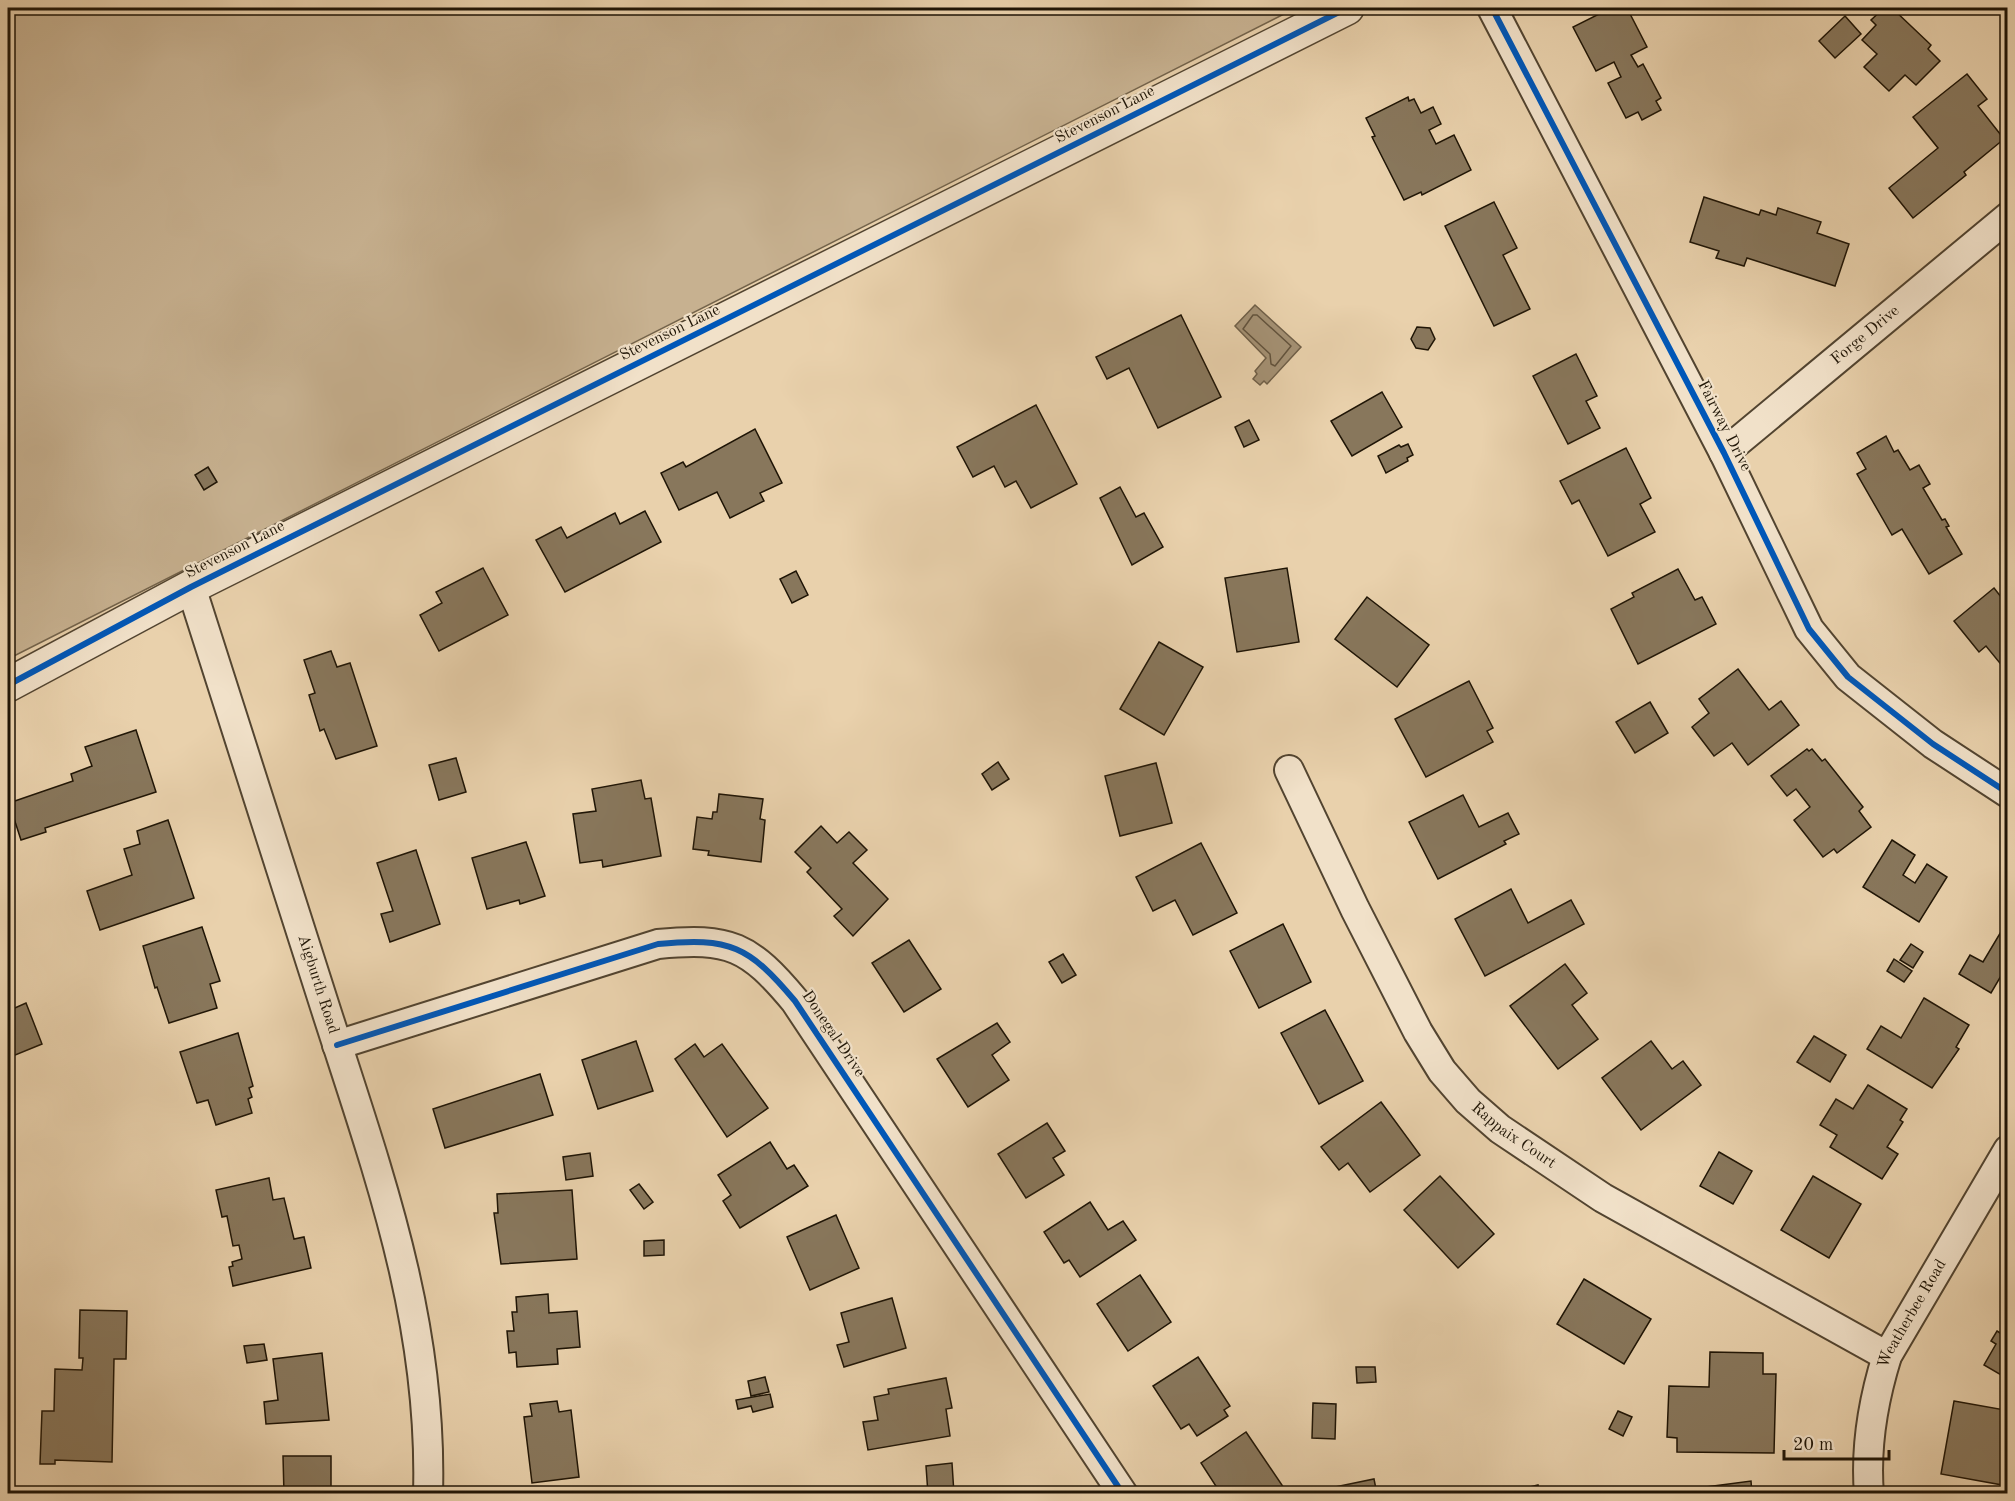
<svg xmlns="http://www.w3.org/2000/svg" width="2015" height="1501" viewBox="0 0 2015 1501" font-family="'Old Standard TT',serif">
<style>
.green{fill:#c7b190;stroke:#73634b;stroke-width:1.5}
.water{fill:#a49174;stroke:#6f5f48;stroke-width:1.5}
.lines{fill:none;stroke-linecap:round;stroke-linejoin:round}
.shore{stroke:#62533d;stroke-width:1.5}
.building{fill:#88775c;stroke:#1f1506;stroke-width:1.5}
.minor-casing{stroke:#524430;stroke-width:32}
.tertiary-casing{stroke:#524430;stroke-width:36}
.minor{stroke:#f1e1c9;stroke-width:28}
.tertiary{stroke:#f1e1c9;stroke-width:33}
.cycleway-casing{stroke:#f1e1c9;stroke-width:10}
.cycleway{stroke:#0057b8;stroke-width:6}
.labels{text-anchor:middle;dominant-baseline:central;stroke-width:4.5;stroke-linejoin:round;paint-order:stroke}
.street-label{font-size:16px;fill:#1f1506;stroke:#f1e1c9}
</style>
<rect width="100%" height="100%" fill="#e9d1ac"/>
<filter id="stains"><feTurbulence type="fractalNoise" baseFrequency=".00333" numOctaves="4"/><feColorMatrix values="0 0 0 0 .2 0 0 0 0 .09 0 0 0 0 .02 0 0 0 .5 -.17"/></filter>
<radialGradient id="worn" r=".72"><stop offset=".6" stop-color="#630" stop-opacity="0"/><stop offset="1" stop-color="#630" stop-opacity=".3"/></radialGradient>
<!-- green -->
<polygon class="green" points="8,8 1296,8 8,659"/>
<!-- water -->
<polygon class="water" points="1255,305 1301,347 1267,384 1264,381 1260,385 1253,379 1257,374 1255,371 1266,358 1235,326"/>
<g class="lines">
<!-- shore -->
<polygon class="shore" points="1253,315 1257,315 1291,346 1275,366 1271,364 1270,354 1243,329"/>
</g>
<!-- building -->
<g class="building">
<polygon points="1611,8 1627,8 1647,47 1631,55 1638,67 1643,64 1661,98 1656,101 1661,110 1642,120 1638,112 1626,118 1608,83 1621,77 1614,62 1596,71 1573,27"/>
<polygon points="1884,8 1892,8 1931,45 1928,49 1940,61 1916,85 1905,75 1889,91 1864,67 1877,54 1862,40 1876,25 1871,20"/>
<polygon points="1845,16 1861,34 1835,58 1819,41"/>
<polygon points="1967,74 1987,99 1978,106 2004,139 1964,172 1966,175 1913,218 1889,188 1938,148 1913,117"/>
<polygon points="1408,97 1409,101 1414,99 1421,113 1433,107 1441,124 1429,130 1436,144 1454,135 1471,170 1422,195 1421,192 1404,200 1372,137 1375,136 1366,118"/>
<polygon points="1704,197 1759,215 1761,210 1776,215 1778,208 1821,222 1817,233 1849,244 1835,286 1747,258 1744,266 1716,258 1719,251 1690,242"/>
<polygon points="1494,202 1517,248 1503,255 1530,309 1494,326 1445,226"/>
<polygon points="1181,315 1221,397 1158,428 1129,368 1107,379 1096,357"/>
<polygon points="1417,327 1430,328 1435,339 1428,350 1416,348 1411,339"/>
<polygon points="1576,354 1597,396 1586,401 1600,428 1568,444 1533,376"/>
<polygon points="1382,392 1402,427 1352,456 1331,421"/>
<polygon points="1036,405 1077,484 1031,508 1016,481 1005,487 994,466 973,477 957,447"/>
<polygon points="1249,420 1259,440 1244,447 1235,427"/>
<polygon points="755,429 782,483 760,493 764,501 730,518 717,492 679,510 661,473 683,462 686,467"/>
<polygon points="1886,436 1894,452 1898,450 1910,470 1919,465 1930,484 1923,488 1942,520 1945,519 1949,526 1946,527 1962,554 1929,574 1902,529 1892,535 1857,474 1866,469 1857,453"/>
<polygon points="1408,444 1413,455 1407,458 1408,461 1386,473 1378,456 1399,445 1401,447"/>
<polygon points="1626,448 1651,498 1640,504 1655,532 1608,556 1579,500 1572,504 1560,481"/>
<polygon points="208,467 217,482 204,490 195,475"/>
<polygon points="1120,487 1136,517 1144,513 1163,547 1132,565 1100,498"/>
<polygon points="645,511 661,542 565,592 536,540 561,527 567,538 615,513 620,524"/>
<polygon points="483,568 508,615 439,651 420,615 442,603 436,592"/>
<polygon points="1287,568 1299,642 1237,652 1225,578"/>
<polygon points="1678,569 1695,600 1702,597 1716,624 1638,664 1611,609 1634,597 1632,593"/>
<polygon points="796,571 808,595 792,603 780,579"/>
<polygon points="1994,588 2005,602 2008,600 2008,673 1986,646 1979,652 1954,621"/>
<polygon points="1367,597 1429,645 1397,687 1335,639"/>
<polygon points="1159,642 1203,667 1164,735 1120,709"/>
<polygon points="331,651 337,667 350,663 377,746 336,759 324,729 320,731 309,695 315,693 304,660"/>
<polygon points="1738,669 1769,710 1781,701 1799,725 1748,765 1732,743 1714,756 1692,727 1709,713 1699,699"/>
<polygon points="1469,681 1493,728 1487,731 1493,742 1426,777 1395,719"/>
<polygon points="1650,702 1668,733 1635,753 1616,722"/>
<polygon points="136,730 156,792 45,828 46,832 21,840 9,803 73,781 71,774 92,766 85,747"/>
<polygon points="1807,749 1809,751 1812,749 1822,761 1825,759 1863,807 1859,811 1871,827 1837,853 1834,849 1823,857 1794,820 1810,807 1796,789 1787,796 1771,776"/>
<polygon points="456,758 466,792 439,800 429,765"/>
<polygon points="998,762 1009,779 992,790 982,774"/>
<polygon points="1156,763 1172,823 1120,836 1105,776"/>
<polygon points="641,780 645,799 651,798 661,856 603,867 602,860 580,863 573,814 596,811 592,789"/>
<polygon points="719,794 763,799 760,819 765,820 761,862 708,855 709,851 693,849 697,817 712,819 713,812 717,812"/>
<polygon points="1463,795 1479,827 1508,813 1519,834 1504,841 1506,844 1438,879 1409,822"/>
<polygon points="168,820 194,898 100,930 87,891 132,875 124,849 140,844 137,831"/>
<polygon points="821,826 837,843 849,832 867,850 853,863 888,899 853,936 834,916 842,909 807,872 811,868 795,852"/>
<polygon points="1892,840 1915,855 1903,875 1915,883 1927,864 1947,877 1919,922 1863,887"/>
<polygon points="526,842 545,896 520,904 519,900 487,909 472,858"/>
<polygon points="1201,843 1237,913 1193,935 1175,900 1153,911 1136,877"/>
<polygon points="416,850 440,924 390,942 381,914 393,911 377,863"/>
<polygon points="1511,889 1528,923 1571,900 1584,924 1485,976 1455,919"/>
<polygon points="2008,920 2008,964 1991,993 1959,974 1970,955 1983,962"/>
<polygon points="1283,924 1311,982 1259,1008 1230,951"/>
<polygon points="202,927 220,981 210,984 217,1008 169,1023 157,987 155,988 143,946"/>
<polygon points="909,940 941,989 904,1012 872,963"/>
<polygon points="1911,944 1923,952 1913,968 1900,960"/>
<polygon points="1063,954 1076,975 1062,983 1049,962"/>
<polygon points="1894,959 1912,971 1904,982 1887,971"/>
<polygon points="1565,964 1587,993 1572,1005 1598,1039 1558,1069 1510,1006"/>
<polygon points="1924,998 1969,1025 1956,1047 1959,1049 1932,1088 1867,1049 1881,1026 1901,1038"/>
<polygon points="26,1003 42,1044 8,1058 8,1011"/>
<polygon points="1325,1010 1363,1081 1319,1104 1281,1033"/>
<polygon points="997,1023 1010,1042 992,1055 1009,1080 968,1107 937,1059"/>
<polygon points="238,1033 253,1086 249,1088 252,1097 248,1099 252,1113 216,1125 208,1100 197,1103 180,1052"/>
<polygon points="1814,1036 1846,1055 1830,1082 1797,1062"/>
<polygon points="636,1041 653,1091 598,1109 582,1060"/>
<polygon points="1651,1041 1672,1069 1683,1061 1701,1085 1641,1130 1602,1078"/>
<polygon points="695,1044 704,1057 722,1044 768,1108 727,1137 675,1059"/>
<polygon points="540,1074 553,1115 445,1148 433,1109"/>
<polygon points="1868,1085 1907,1109 1900,1120 1903,1122 1887,1147 1898,1154 1882,1179 1830,1147 1837,1135 1820,1125 1836,1099 1853,1109"/>
<polygon points="1381,1102 1420,1155 1370,1192 1348,1163 1339,1170 1321,1147"/>
<polygon points="1047,1123 1065,1151 1053,1158 1064,1175 1026,1198 998,1154"/>
<polygon points="770,1142 787,1169 794,1165 808,1186 740,1228 723,1201 731,1195 718,1175"/>
<polygon points="1719,1152 1752,1171 1733,1204 1700,1186"/>
<polygon points="590,1153 593,1176 566,1180 563,1157"/>
<polygon points="1440,1176 1494,1234 1458,1268 1404,1210"/>
<polygon points="1813,1176 1861,1204 1829,1258 1781,1230"/>
<polygon points="269,1178 273,1200 284,1198 294,1239 304,1237 311,1268 233,1286 229,1267 233,1266 232,1262 242,1259 239,1245 233,1246 227,1216 222,1217 216,1190"/>
<polygon points="639,1184 653,1202 644,1209 630,1190"/>
<polygon points="572,1190 577,1259 501,1264 494,1213 498,1213 497,1194"/>
<polygon points="1090,1202 1108,1230 1123,1221 1136,1240 1080,1277 1069,1260 1064,1263 1044,1232"/>
<polygon points="836,1215 859,1268 810,1290 787,1237"/>
<polygon points="664,1240 664,1255 644,1256 644,1241"/>
<polygon points="1140,1275 1171,1322 1128,1351 1097,1304"/>
<polygon points="1584,1279 1651,1319 1624,1364 1557,1324"/>
<polygon points="548,1294 549,1313 577,1311 580,1347 557,1349 558,1364 517,1367 516,1352 509,1353 507,1331 514,1331 512,1312 517,1312 516,1297"/>
<polygon points="892,1298 906,1348 844,1367 837,1345 849,1342 841,1313"/>
<polygon points="80,1310 127,1311 126,1359 114,1359 112,1462 55,1460 55,1464 40,1464 42,1411 54,1411 55,1369 82,1370 83,1358 79,1358"/>
<polygon points="1997,1331 2005,1336 2008,1333 2008,1379 1984,1365 1996,1344 1991,1341"/>
<polygon points="264,1344 267,1360 247,1363 244,1346"/>
<polygon points="1710,1352 1763,1353 1763,1374 1776,1374 1774,1453 1677,1452 1677,1438 1667,1437 1669,1386 1709,1387"/>
<polygon points="322,1353 329,1420 266,1424 264,1402 278,1400 273,1359"/>
<polygon points="1198,1357 1230,1406 1224,1410 1228,1416 1197,1436 1189,1424 1181,1429 1153,1386"/>
<polygon points="1356,1367 1375,1367 1376,1382 1357,1383"/>
<polygon points="765,1377 769,1392 751,1396 748,1381"/>
<polygon points="946,1378 952,1408 946,1409 950,1436 868,1450 863,1422 878,1420 874,1397 889,1394 888,1389"/>
<polygon points="770,1394 773,1407 753,1412 751,1406 738,1409 736,1400"/>
<polygon points="557,1401 559,1412 571,1410 579,1477 532,1483 524,1417 532,1416 530,1404"/>
<polygon points="1954,1401 2005,1410 2003,1418 2008,1419 2008,1486 1941,1474"/>
<polygon points="1313,1403 1336,1404 1335,1439 1312,1438"/>
<polygon points="1618,1411 1632,1417 1623,1436 1609,1429"/>
<polygon points="1246,1432 1288,1494 1221,1494 1201,1463"/>
<polygon points="283,1456 331,1456 331,1494 284,1494"/>
<polygon points="952,1463 954,1494 928,1494 926,1466"/>
<polygon points="1374,1479 1377,1494 1320,1494 1320,1490"/>
<polygon points="1751,1481 1752,1494 1692,1494 1691,1489"/>
<polygon points="1538,1485 1540,1494 1507,1494 1507,1493"/>
</g>
<g class="lines">
<defs>
<g id="minor">
<polyline points="1492,8 1724,453 1809,629 1848,677 1933,744 2008,793"/>
<path id="s1" d="M 1724,453 L 2008,217"/>
<path id="s2" d="M 191,587 C 236,728 281,869 326,1010 C 378,1172 433,1320 428,1494"/>
<path id="s3" d="M 1289,770 L 1355,909 L 1418,1032 L 1442,1071 L 1468,1101 L 1500,1129 L 1603,1198 L 1887,1356"/>
<path d="M 337,1045 L 658,944 C 730,937 749,946 795,1001 L 1123,1494"/>
<path id="s4" d="M 1869,1494 C 1865,1446 1873,1401 1887,1356 L 2008,1150"/>
</g>
<polyline id="tertiary" points="8,685 191,587 1347,8"/>
</defs>
<!-- minor casing -->
<use href="#minor" class="minor-casing"/>
<!-- tertiary casing -->
<use href="#tertiary" class="tertiary-casing"/>
<!-- minor -->
<use href="#minor" class="minor"/>
<!-- tertiary -->
<use href="#tertiary" class="tertiary"/>
<defs>
<g id="cycleway">
<polyline points="1492,8 1724,453 1809,629 1848,677 1933,744 2008,793"/>
<polyline points="8,685 191,587 1347,8"/>
<path d="M 337,1045 L 658,944 C 730,937 749,946 795,1001 L 1123,1494"/>
</g>
</defs>
<!-- cycleway casing -->
<use href="#cycleway" class="cycleway-casing"/>
<!-- cycleway -->
<use href="#cycleway" class="cycleway"/>
</g>
<g class="labels">
<!-- street labels -->
<g class="street-label">
<text transform="translate(1105 115) rotate(-27)">Stevenson Lane</text>
<text transform="translate(670 333) rotate(-26)">Stevenson Lane</text>
<text stroke="none"><textPath href="#s1" startOffset="184">Forge Drive</textPath></text>
<text transform="translate(1724 426) rotate(63)">Fairway Drive</text>
<text transform="translate(235 550) rotate(-27)">Stevenson Lane</text>
<text stroke="none"><textPath href="#s2" startOffset="417">Aigburth Road</textPath></text>
<text transform="translate(833 1034) rotate(56)">Donegal Drive</text>
<text stroke="none"><textPath href="#s3" startOffset="435">Rappaix Court</textPath></text>
<text stroke="none"><textPath href="#s4" startOffset="189">Weatherbee Road</textPath></text>
</g>
</g>
<!-- margin -->
<rect width="2015" height="1501" fill="none" stroke="#e9d1ac" stroke-width="30"/>
<rect x="9" y="9" width="1997" height="1483" fill="none" stroke="#1f1506" stroke-width="3"/>
<rect x="15" y="15" width="1985" height="1471" fill="none" stroke="#1f1506" stroke-width="1.5"/>
<!-- scale -->
<path d="M1784 1450v9h105v-9" fill="none" stroke="#1f1506" stroke-width="3"/>
<text x="1793" y="1450" font-size="18" fill="#1f1506" stroke="#f1e1c9" stroke-width="4.5" paint-order="stroke">20 m</text>
<rect width="100%" height="100%" filter="url(#stains)"/>
<rect width="100%" height="100%" fill="url(#worn)"/>
</svg>
